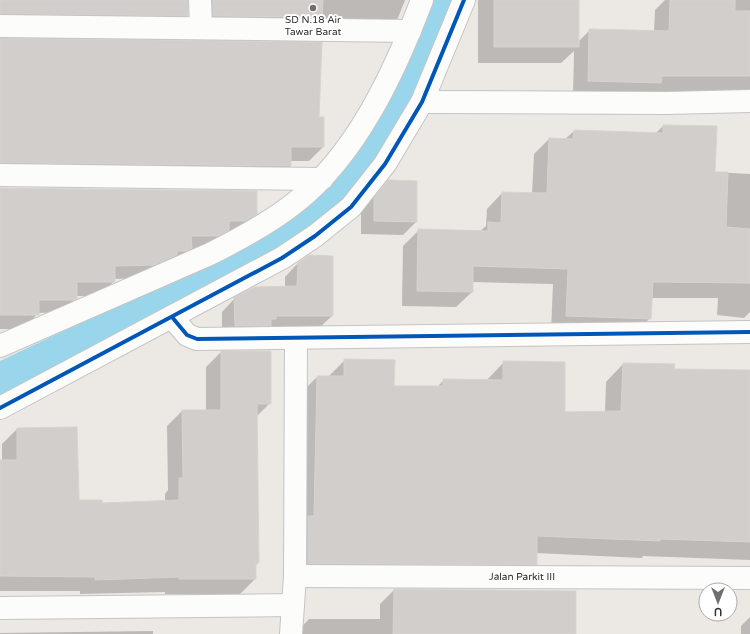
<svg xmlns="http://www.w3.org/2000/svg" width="750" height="634" viewBox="0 0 750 634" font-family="'Varela Round',sans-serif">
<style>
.water{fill:#99d6ec}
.shadow{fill:#0003}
.building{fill:#d1cecb;stroke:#d7d4d0}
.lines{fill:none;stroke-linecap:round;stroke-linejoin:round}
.minor-casing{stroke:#c5c4c5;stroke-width:24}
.minor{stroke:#fcfcfb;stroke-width:22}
.cycleway-casing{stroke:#fff;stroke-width:6}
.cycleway{stroke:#0057b8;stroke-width:4}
.poi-dot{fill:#706f6e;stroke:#fff;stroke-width:1.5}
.labels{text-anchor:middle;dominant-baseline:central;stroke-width:4;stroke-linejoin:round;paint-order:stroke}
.poi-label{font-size:10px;fill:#2e2e2e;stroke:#fff}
.street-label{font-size:10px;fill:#2e2e2e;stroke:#fff}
</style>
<rect width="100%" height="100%" fill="#ece8e4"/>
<!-- water -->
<polygon class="water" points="434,0 457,0 408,112 354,193 320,225 0,396 0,361 218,258 297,209 421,32"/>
<!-- shadow -->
<g class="shadow">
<polygon points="0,0 405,0 398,18 384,32 199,30 192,3 187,1 187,15 173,29 0,27"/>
<polygon points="478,0 578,0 578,42 590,30 654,32 655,10 665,0 750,0 750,102 728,91 652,91 645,98 573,96 574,51 561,63 478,63"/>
<polygon points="0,40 318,118 323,147 309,161 290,161 290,166 276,180 0,176"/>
<polygon points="663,126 714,172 750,174 750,312 744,318 717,315 718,298 651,298 650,318 635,334 551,331 553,284 472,282 472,292 456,307 402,306 403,246 419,230 480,231 486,226 487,209 502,193 532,194 534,154 549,139 565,139 574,131 656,133"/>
<polygon points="389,181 416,222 403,235 361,234 361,212 375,194"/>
<polygon points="0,189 256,214 242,228 231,235 223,235 214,244 203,250 189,250 176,262 140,278 114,279 114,281 100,296 76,296 76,298 62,312 38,313 24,329 0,329"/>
<polygon points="298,263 332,316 318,329 222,339 222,312 235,298 285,287 285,277"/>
<polygon points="221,352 270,403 256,417 258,563 255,566 255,579 240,594 165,594 165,592 80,594 80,591 0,591 0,461 2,461 2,444 17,429 78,501 101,504 165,502 165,494 168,490 167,426 182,411 206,411 206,367"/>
<polygon points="345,360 393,387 437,387 444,380 487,380 504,362 564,413 605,413 606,382 623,364 673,370 750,371 750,560 643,556 642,558 536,553 536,564 519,581 291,580 300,394 317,377 328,377"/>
<polygon points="394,590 575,634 295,634 309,619 380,619 380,604"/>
<polygon points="750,617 750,634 741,634 741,626"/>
<polygon points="153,631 153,634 0,634 0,633"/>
</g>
<!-- building -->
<g class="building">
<polygon points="0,0 188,0 188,16 0,14"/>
<polygon points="213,0 323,0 322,17 213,16"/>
<rect x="494" y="0" width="85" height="47"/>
<polygon points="670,0 735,0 735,11 750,11 750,76 662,76 661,83 588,81 589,29 669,31"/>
<polygon points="0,38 322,42 319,117 324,117 324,147 291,147 291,166 0,163"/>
<polygon points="663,125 717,126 715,172 728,172 726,227 750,229 750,283 653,282 651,319 566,316 568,269 473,266 473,292 417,291 418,229 488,231 488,222 501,223 502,192 547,193 549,138 573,139 574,130 663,133"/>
<polygon points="388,180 417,181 417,222 374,221 374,198"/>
<polygon points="0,188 257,191 257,214 245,221 229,221 229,230 218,236 191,236 192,248 186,251 177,251 177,255 155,265 115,266 115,282 77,282 77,299 75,300 39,300 39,315 0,315"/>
<polygon points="309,255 333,256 333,316 276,316 276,319 271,319 271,326 235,326 234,297 255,287 297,286 298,263"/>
<polygon points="221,351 271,351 271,404 257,404 259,563 256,563 256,579 179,579 179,577 95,580 95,577 0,576 0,460 17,460 17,428 77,427 79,500 102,500 102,503 179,500 179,478 183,478 182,410 221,410"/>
<polygon points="344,359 395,360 394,386 443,386 443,379 503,380 503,361 565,362 565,412 621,411 623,363 675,364 674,369 750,370 750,542 660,539 660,541 537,536 537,565 308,564 308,516 314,516 317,376 344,376"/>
<polygon points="394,589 576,591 576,634 393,634"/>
</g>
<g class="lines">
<defs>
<g id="minor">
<polyline points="200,0 201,28"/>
<polyline points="0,26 410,31"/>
<polyline points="422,102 667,103 750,101"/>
<polyline points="0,175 322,179"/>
<polyline points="172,317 187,335 197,339 750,332"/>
<path d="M 0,346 L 210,254 C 240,239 270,223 296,202 C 357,154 395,71 422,0"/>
<polyline points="0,408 282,258 315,236 351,207 385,164 422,102 464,0"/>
<path id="s1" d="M 295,576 L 750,578"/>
<polyline points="0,608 293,605"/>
<polyline points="291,634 295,576 296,338"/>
</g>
</defs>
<!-- minor casing -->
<use href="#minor" class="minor-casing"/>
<!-- minor -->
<use href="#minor" class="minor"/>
<defs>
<g id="cycleway">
<polyline points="172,317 187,335 197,339 750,332"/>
<polyline points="0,408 282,258 315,236 351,207 385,164 422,102 464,0"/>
</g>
</defs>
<!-- cycleway casing -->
<use href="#cycleway" class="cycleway-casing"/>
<!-- cycleway -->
<use href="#cycleway" class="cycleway"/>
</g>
<!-- markers -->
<circle class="poi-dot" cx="313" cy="8" r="4"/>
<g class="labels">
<!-- poi labels -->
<g class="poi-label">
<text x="313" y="20">SD N.18 Air<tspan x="313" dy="12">Tawar Barat</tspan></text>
</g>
<!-- street labels -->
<g class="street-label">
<text stroke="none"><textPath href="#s1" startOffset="227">Jalan Parkit III</textPath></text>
</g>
</g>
<!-- north arrow -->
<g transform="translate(718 602) rotate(180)"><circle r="19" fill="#ffffff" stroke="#ababab"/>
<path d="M0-3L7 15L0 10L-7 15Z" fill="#706f6e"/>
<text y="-6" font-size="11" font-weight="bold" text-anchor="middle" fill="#2e2e2e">U</text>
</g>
</svg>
